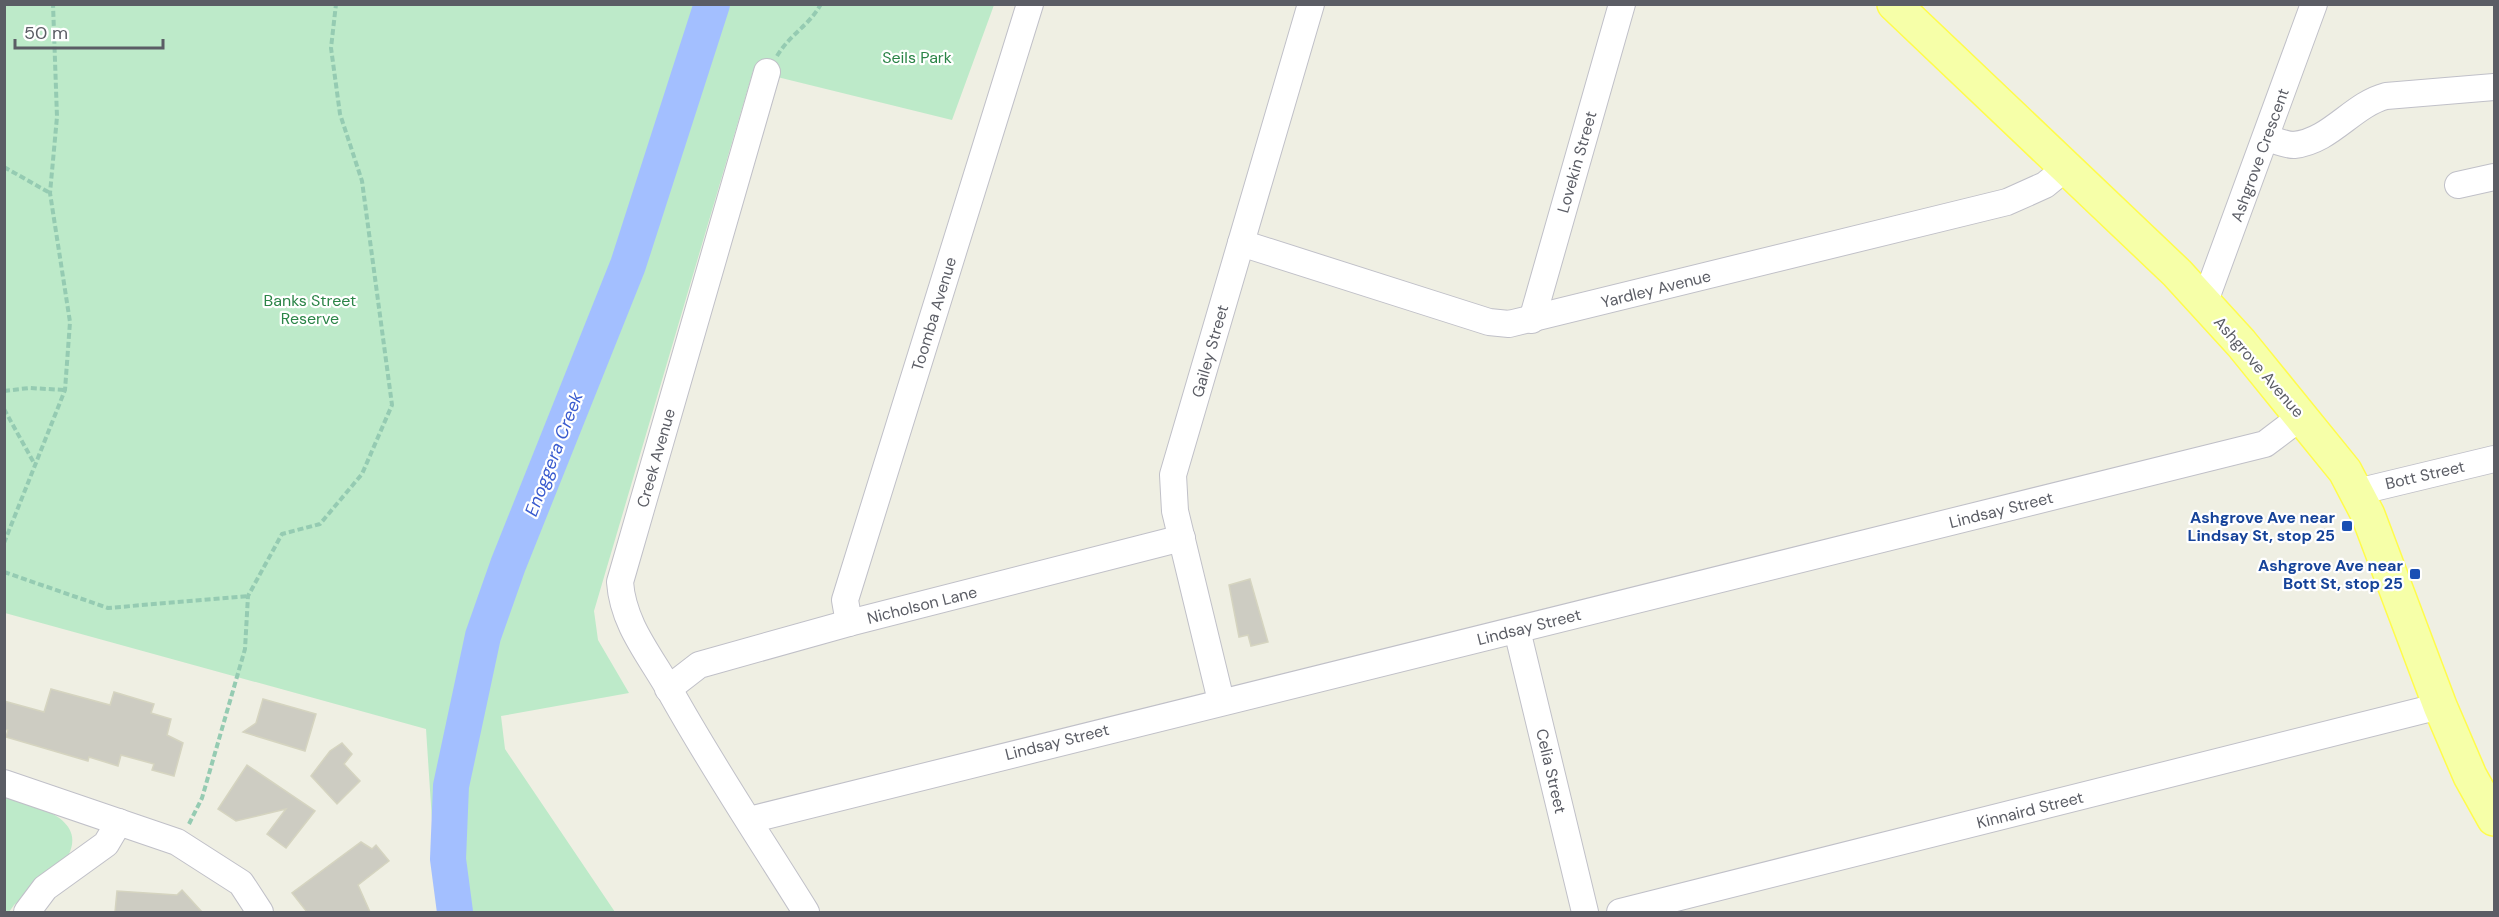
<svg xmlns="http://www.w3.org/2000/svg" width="2499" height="917" viewBox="0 0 2499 917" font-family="'DM Sans',sans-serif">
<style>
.green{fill:#bdeac9}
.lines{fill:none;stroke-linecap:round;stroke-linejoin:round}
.river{stroke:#a3bfff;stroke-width:36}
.building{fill:#cdccc2;stroke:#d5d4c0;stroke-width:1.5}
.minor-casing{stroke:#c0c0c8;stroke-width:28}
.major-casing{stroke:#fffc4c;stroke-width:36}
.path{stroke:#95cbb2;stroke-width:4;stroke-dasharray:6 3;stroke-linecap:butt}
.minor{stroke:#fff;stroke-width:26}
.major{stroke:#f6ffa8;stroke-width:33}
.transit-dot{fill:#1a4fb4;stroke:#fff;stroke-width:2}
.labels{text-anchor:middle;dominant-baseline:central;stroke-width:4.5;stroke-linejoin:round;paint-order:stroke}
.park-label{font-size:16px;fill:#2b8447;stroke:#fff}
.street-label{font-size:16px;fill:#5b5d65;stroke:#fff}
.transit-label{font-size:16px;font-weight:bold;fill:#164399;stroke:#fff;text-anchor:end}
.water-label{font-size:18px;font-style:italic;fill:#395bcf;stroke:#fff}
</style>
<rect width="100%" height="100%" fill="#efefe3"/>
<!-- green -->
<g class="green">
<polygon points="5,5 994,5 952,120 753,71 594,611 598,640 629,693 501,716 505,749 615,912 438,912 426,729 5,613"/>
<path d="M 4,796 C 30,804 91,817 67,858 C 60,870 27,894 14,905 L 9,912 L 4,912 Z"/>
</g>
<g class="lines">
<!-- river -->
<polyline class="river" points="455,912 448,859 451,786 483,636 508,565 628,265 712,4"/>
</g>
<!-- building -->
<g class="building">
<polygon points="1250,579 1268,642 1251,646 1248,635 1239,637 1229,585"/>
<polygon points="51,689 110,705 114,692 154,704 151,713 171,719 167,735 183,743 174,776 152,770 154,764 121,755 118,766 89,757 88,761 6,737 8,730 4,729 4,701 44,712"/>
<polygon points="263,699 316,714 305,751 243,732 256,723"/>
<polygon points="342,743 352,754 344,764 360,781 337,804 311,776 330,751"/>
<polygon points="247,765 315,811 286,848 267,834 286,809 236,821 218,809"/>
<polygon points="361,842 372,849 376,845 389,861 358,885 370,912 307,912 292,893"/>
<polygon points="182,890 202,912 115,912 117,891 177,895"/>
</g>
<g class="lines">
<defs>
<g id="minor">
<path d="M 767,72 L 620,582 C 623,624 649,654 669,689 C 711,765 760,838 806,912"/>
<path d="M 2267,138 C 2275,140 2285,145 2294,145 C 2331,141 2352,105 2386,96 L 2494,87"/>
<polyline points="2458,185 2494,177"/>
<polyline points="1241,243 1489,322 1509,324 2007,202 2045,185 2067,167"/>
<polyline points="2204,304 2314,4"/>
<polyline points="1532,320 1622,4"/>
<polyline points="2357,492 2494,459"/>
<polyline points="849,623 845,600 1030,4"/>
<polyline points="1517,630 1585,912"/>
<polyline points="668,689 699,665 849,623 1182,538"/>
<polyline points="1221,701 1175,511 1173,475 1311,4"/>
<polyline points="4,783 177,842 241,883 260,912"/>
<polyline points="749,820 2265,444 2302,416"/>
<polyline points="27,912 45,888 106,844 119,822"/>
<polyline points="1620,912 2440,706"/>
</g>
<polyline id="major" points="1894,4 2177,273 2241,343 2345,471 2368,515 2440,706 2470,776 2494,819"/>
</defs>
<!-- minor casing -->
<use href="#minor" class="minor-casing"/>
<!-- major casing -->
<use href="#major" class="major-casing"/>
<!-- path -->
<g class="path">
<path d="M 777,56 C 791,33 808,27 821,4"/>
<polyline points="4,167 50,193"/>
<polyline points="4,391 29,388 65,390"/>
<polyline points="4,409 34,463"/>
<polyline points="4,543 65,390 70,322 50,193 57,117 53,4"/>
<polyline points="4,572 108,608 248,596"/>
<polyline points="189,824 202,798 245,649 248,596 282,534 320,524 362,474 392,405 362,181 340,114 331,48 336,4"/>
</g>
<!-- minor -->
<use href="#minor" class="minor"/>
<!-- major -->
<use href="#major" class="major"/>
</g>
<!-- markers -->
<g class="transit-dot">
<rect x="2341" y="520" width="12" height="12" rx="3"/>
<rect x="2409" y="568" width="12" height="12" rx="3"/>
</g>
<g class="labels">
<!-- park labels -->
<g class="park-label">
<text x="917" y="57">Seils Park</text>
<text x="310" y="300">Banks Street<tspan x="310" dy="18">Reserve</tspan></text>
</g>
<!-- street labels -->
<g class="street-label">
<text transform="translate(2260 155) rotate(-70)">Ashgrove Crescent</text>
<text transform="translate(1577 162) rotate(-74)">Lovekin Street</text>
<text transform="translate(1656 289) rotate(-14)">Yardley Avenue</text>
<text transform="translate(934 314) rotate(-73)">Toomba Avenue</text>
<text transform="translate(1210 351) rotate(-74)">Gailey Street</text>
<text transform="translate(2259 367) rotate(49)">Ashgrove Avenue</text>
<text transform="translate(656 458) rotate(-74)">Creek Avenue</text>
<text transform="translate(2425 475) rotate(-13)">Bott Street</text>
<text transform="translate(2001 510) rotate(-14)">Lindsay Street</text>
<text transform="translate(922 605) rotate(-14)">Nicholson Lane</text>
<text transform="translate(1529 627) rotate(-14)">Lindsay Street</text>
<text transform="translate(1057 742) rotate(-14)">Lindsay Street</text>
<text transform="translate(1551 771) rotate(77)">Celia Street</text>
<text transform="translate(2030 810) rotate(-14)">Kinnaird Street</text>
</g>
<!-- transit labels -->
<g class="transit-label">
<text x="2335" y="517">Ashgrove Ave near<tspan x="2335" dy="18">Lindsay St, stop 25</tspan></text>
<text x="2403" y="565">Ashgrove Ave near<tspan x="2403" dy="18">Bott St, stop 25</tspan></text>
</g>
<!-- water labels -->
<g class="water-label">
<text transform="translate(554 454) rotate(-69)">Enoggera Creek</text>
</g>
</g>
<!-- border -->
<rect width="2499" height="917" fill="none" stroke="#5b5d65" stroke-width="12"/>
<!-- scale -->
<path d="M15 39v9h148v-9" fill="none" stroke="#5b5d65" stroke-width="3"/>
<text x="24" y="39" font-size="18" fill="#5b5d65" stroke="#ffffff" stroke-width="4.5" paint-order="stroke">50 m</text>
</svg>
